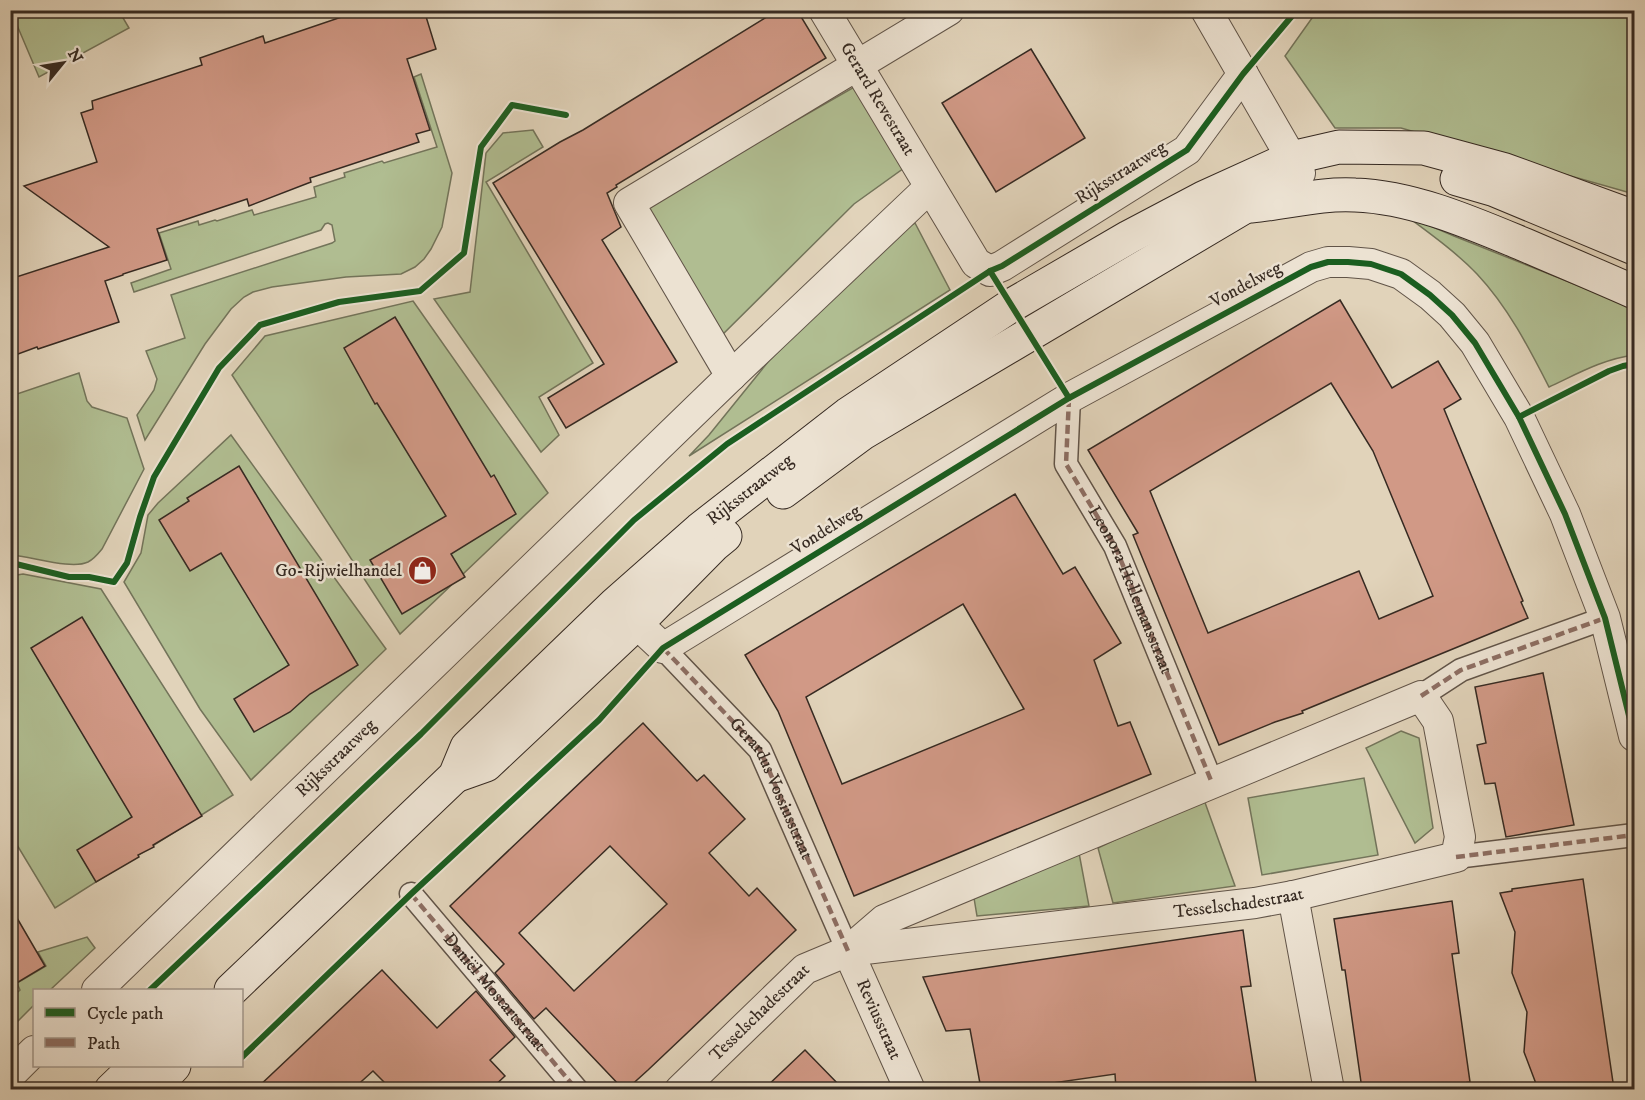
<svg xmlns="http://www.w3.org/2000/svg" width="1645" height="1100" viewBox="0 0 1645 1100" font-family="'IM FELL DW Pica',serif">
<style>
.green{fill:#b0bd91;stroke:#73745a;stroke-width:1.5}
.building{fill:#d19986;stroke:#362a22;stroke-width:1.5;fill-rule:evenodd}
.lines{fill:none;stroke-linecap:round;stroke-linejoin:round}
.pedestrian-casing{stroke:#615448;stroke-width:25}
.minor-casing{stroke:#615448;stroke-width:32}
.secondary-casing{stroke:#362a22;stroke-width:35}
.pedestrian{stroke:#ece2d2;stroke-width:22}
.minor{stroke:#ece2d2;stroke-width:30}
.secondary{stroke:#ece2d2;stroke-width:33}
.quiet{stroke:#8d6e63;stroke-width:4.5;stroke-dasharray:9 4.5;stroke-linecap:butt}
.cycleway-casing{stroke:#ece2d2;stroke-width:10}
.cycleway{stroke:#1b5e20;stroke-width:6}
.labels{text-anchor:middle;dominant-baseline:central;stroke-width:5;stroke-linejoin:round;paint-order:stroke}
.street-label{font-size:18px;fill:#362a22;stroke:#ece2d2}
.poi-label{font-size:18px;fill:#362a22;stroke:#ece2d2;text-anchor:end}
</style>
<rect width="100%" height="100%" fill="#e1d3ba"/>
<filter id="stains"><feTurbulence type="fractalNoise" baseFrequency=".00333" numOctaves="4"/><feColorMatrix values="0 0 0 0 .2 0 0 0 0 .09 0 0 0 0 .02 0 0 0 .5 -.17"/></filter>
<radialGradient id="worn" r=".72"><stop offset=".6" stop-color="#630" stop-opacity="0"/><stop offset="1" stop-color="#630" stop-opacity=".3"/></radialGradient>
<!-- green -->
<g class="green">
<polygon points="11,11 119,11 129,28 39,77"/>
<polygon points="1317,11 1634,11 1634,194 1401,128 1335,128 1285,56"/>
<polygon points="421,74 452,173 442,227 431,249 424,259 415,267 401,274 346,277 272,287 253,292 244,297 231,309 205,344 145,440 137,415 154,390 157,379 146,351 185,338 171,295 332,243 335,241 332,225 328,223 325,224 321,230 134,292 131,283 171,269 159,233 198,221 199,225 215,220 217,221 252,210 254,215 316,197 314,187 345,177 344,173 382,161 384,163 437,147 414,77"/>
<polygon points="856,86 904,168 854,204 719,338 645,207"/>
<polygon points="533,130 543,147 486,182 593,363 539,397 559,435 541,452 434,299 470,292 486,153 503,133"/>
<path d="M 1405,215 L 1454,236 L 1634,308 L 1634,355 C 1603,359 1577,374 1549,387 C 1529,348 1508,307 1477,274 C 1456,252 1429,233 1405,215 Z"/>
<polygon points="915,223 950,290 689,456 709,435 768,362 895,232"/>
<polygon points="413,301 548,493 400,634 232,375 265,336"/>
<path d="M 79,373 L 87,401 L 92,407 L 127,418 L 144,469 L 102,549 C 98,554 94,559 88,562 C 71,570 31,556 11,555 L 11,396 Z"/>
<polygon points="231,435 386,649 251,780 200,709 124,582 141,553 148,515 158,503"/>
<polygon points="23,574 101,589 233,795 55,908 11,835 11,576"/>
<polygon points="1401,731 1419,738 1433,828 1415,843 1366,748"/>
<polygon points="1364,778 1378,855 1262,875 1248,798"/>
<polygon points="1203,797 1235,886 1113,903 1098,848"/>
<polygon points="1079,853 1089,906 977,916 974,898"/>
<polygon points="87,937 95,948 50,990 34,990 34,1005 11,1028 11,998 20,990 17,983 46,966 38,952"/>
</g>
<!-- building -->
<g class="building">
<polygon points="362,10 424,10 436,49 407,59 430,130 416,134 419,142 310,178 311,182 249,206 247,199 157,229 167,260 123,274 123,275 105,281 119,322 38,349 37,347 10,357 10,279 109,247 24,186 97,162 81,113 93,109 92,101 202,65 200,58 263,36 265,43"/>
<polygon points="778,10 797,10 826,58 616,185 617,187 607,193 621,227 602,240 677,362 566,428 548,398 604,364 493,183 560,142 583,130"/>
<polygon points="1031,49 1085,138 996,192 942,103"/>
<path d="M 1340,300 L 1392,388 L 1438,361 L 1461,399 L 1444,409 L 1523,601 L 1521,602 L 1528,618 L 1302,711 L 1303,713 L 1275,722 L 1219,745 L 1133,535 L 1138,533 L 1088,450 ZM 1331,383 L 1373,451 L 1433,596 L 1379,619 L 1359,571 L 1208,633 L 1150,491 Z"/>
<polygon points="395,317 491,477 494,475 516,514 451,554 465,577 402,614 370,560 446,516 377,403 375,404 344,348"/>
<polygon points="239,466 358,665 310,694 290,712 254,732 234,699 289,665 221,553 190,571 159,520 189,501 187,498"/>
<path d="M 1015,494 L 1063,574 L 1075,567 L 1121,643 L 1094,660 L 1118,726 L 1130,722 L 1151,774 L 854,896 L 778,711 L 745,655 ZM 963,604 L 1024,709 L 842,784 L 806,697 Z"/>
<polygon points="82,617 202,816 153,845 154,847 138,855 139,857 96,882 77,850 132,817 31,648"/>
<polygon points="1543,673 1574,825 1506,837 1495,783 1485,784 1477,745 1486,743 1475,687"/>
<path d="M 643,723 L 697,781 L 704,775 L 745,819 L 709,853 L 749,896 L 757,888 L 796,930 L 648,1070 L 627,1089 L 623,1089 L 546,1008 L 534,1019 L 495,973 L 504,964 L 450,906 ZM 610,846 L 667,904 L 574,991 L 519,933 Z"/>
<polygon points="1583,879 1614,1089 1538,1089 1524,1052 1527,1012 1512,973 1515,932 1500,893 1512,891 1512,889"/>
<polygon points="1452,901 1459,953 1452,954 1470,1082 1428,1089 1362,1089 1345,970 1342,970 1334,919"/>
<polygon points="10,906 45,966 10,987"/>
<polygon points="1243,930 1251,986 1241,987 1257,1089 1116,1089 1115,1074 1011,1089 981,1089 970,1029 946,1031 923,977"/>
<polygon points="382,970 437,1028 476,991 515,1037 490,1060 505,1076 491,1089 391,1089 373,1071 353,1089 256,1089"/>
<polygon points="805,1050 843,1089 764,1089"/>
</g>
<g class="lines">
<defs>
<g id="pedestrian">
<polyline points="1069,398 1066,464 1115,546 1212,783"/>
<path id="s1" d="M 663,648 L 760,750 L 848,951"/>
<polyline points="1421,696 1461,670 1605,618"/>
<polyline points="1456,857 1634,835"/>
<path id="s2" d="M 411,894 L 577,1090"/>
</g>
<g id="minor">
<path id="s3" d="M 824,10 L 976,263 L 990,271 L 1002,266 L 1187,150 L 1243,74"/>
<polyline points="1206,10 1300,173"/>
<polyline points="731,376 629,203 949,10"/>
<polyline points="618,606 663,648 1069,398 1311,267 1328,262 1348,262 1371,264 1401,274 1430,295 1452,315 1475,343 1519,417 1565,514 1605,618 1634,736"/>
<polyline points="1293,896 1329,1090"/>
<path id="s4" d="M 848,951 L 910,1090"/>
<path id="s5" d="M 97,990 L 731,376 L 930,187"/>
<polyline points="10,1075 34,1051"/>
<path id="s6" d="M 680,1090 L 805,969 L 848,951 L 1255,903 L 1293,896 L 1456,857 L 1460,837 L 1438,721 L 1421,696 L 884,920 L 848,951"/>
</g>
<g id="secondary">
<polyline points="1457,179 1495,190 1634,248"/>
<path d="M 1251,206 C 1286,203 1320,193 1355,195 C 1413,197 1472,223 1525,245 C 1562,261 1598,276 1634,292"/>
<polyline points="783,492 863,433 1246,206 1265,187 1285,179"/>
<polyline points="455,776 486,765 637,623 714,545 725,536"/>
<path id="s7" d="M 231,990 L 455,776 L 467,747 L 615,604 L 700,529 L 848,414 L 1012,305 L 1129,237 L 1203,198 L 1291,158 L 1339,147 L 1424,148 L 1505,170 L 1634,217"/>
<polyline points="111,1090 136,1066"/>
<polyline points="151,1090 174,1066"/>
</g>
</defs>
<!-- pedestrian casing -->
<use href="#pedestrian" class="pedestrian-casing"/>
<!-- minor casing -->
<use href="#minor" class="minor-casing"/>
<!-- secondary casing -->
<use href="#secondary" class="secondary-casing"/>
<!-- pedestrian -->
<use href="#pedestrian" class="pedestrian"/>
<!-- minor -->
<use href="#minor" class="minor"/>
<!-- secondary -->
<use href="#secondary" class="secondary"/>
<!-- quiet -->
<g class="quiet">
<path id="s8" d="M 1069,398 L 1066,464 L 1115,546 L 1212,783"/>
<polyline points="663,648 760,750 848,951"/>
<polyline points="1421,696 1461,670 1605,618"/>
<polyline points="1456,857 1634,835"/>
<polyline points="411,894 577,1090"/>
</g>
<defs>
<g id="cycleway">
<polyline points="990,271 1069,398"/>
<polyline points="1519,417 1609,371 1623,366 1634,364"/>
<polyline points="10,565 16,564 69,577 89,577 114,582 127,563 140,517 154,477 219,368 260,325 339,302 420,291 464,253 481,147 512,105 566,115"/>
<polyline points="150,990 421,734 634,520 727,444 990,271 1002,266 1187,150 1243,74 1297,10"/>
<polyline points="242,1057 411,894 599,720 663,648 1069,398 1311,267 1328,262 1348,262 1371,264 1401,274 1430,295 1452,315 1475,343 1519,417 1565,514 1605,618 1634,736"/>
</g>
</defs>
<!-- cycleway casing -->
<use href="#cycleway" class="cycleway-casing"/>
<!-- cycleway -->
<use href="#cycleway" class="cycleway"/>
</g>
<!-- icons -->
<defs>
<symbol id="shop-disc" viewBox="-11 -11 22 22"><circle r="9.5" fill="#8f2418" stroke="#ece2d2"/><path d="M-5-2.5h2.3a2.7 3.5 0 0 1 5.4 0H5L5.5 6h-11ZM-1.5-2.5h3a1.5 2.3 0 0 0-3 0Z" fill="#fff"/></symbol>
</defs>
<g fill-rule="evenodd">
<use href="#shop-disc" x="406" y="554" width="33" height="33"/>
</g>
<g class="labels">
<!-- street labels -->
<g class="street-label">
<text stroke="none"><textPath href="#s3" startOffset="104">Gerard Revestraat</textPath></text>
<text transform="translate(1121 173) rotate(-32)">Rijksstraatweg</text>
<text transform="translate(1246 285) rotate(-28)">Vondelweg</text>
<text stroke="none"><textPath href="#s7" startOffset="724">Rijksstraatweg</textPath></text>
<text transform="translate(826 530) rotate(-32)">Vondelweg</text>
<text stroke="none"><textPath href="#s8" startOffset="208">Leonora Hellemansstraat</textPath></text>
<text stroke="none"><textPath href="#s5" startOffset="333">Rijksstraatweg</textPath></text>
<text stroke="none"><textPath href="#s1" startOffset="180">Gerardus Vossiusstraat</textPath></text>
<text stroke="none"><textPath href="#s6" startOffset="614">Tesselschadestraat</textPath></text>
<text stroke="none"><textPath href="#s2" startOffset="129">Daniël Mostartstraat</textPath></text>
<text stroke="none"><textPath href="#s6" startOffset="111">Tesselschadestraat</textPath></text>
<text stroke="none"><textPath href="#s4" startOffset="75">Reviusstraat</textPath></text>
</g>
<!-- poi labels -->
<g class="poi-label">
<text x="402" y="571">Go-Rijwielhandel</text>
</g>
</g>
<!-- margin -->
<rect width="1645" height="1100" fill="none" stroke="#e1d3ba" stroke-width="36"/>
<rect x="12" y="12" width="1621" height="1076" fill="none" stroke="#362a22" stroke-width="3"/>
<rect x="18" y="18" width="1609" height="1064" fill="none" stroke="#362a22" stroke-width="1.5"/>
<!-- legend -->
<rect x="33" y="989" width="210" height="78" fill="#ece2d2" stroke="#a3988c" stroke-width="1.5"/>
<rect x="45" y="1008" width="30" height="9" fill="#1b5e20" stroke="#a3988c" stroke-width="1.5"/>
<text x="87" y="1019" font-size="18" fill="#362a22">Cycle path</text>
<rect x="45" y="1038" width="30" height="9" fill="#8d6e63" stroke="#a3988c" stroke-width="1.5"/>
<text x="87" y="1049" font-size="18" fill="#362a22">Path</text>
<!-- north arrow -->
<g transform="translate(63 63) rotate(60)" stroke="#ece2d2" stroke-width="4.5" paint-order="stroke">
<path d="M0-4.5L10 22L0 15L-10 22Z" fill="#362a22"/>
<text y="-9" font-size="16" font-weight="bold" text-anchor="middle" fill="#362a22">N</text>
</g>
<rect width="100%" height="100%" filter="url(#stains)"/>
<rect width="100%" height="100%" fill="url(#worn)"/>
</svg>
